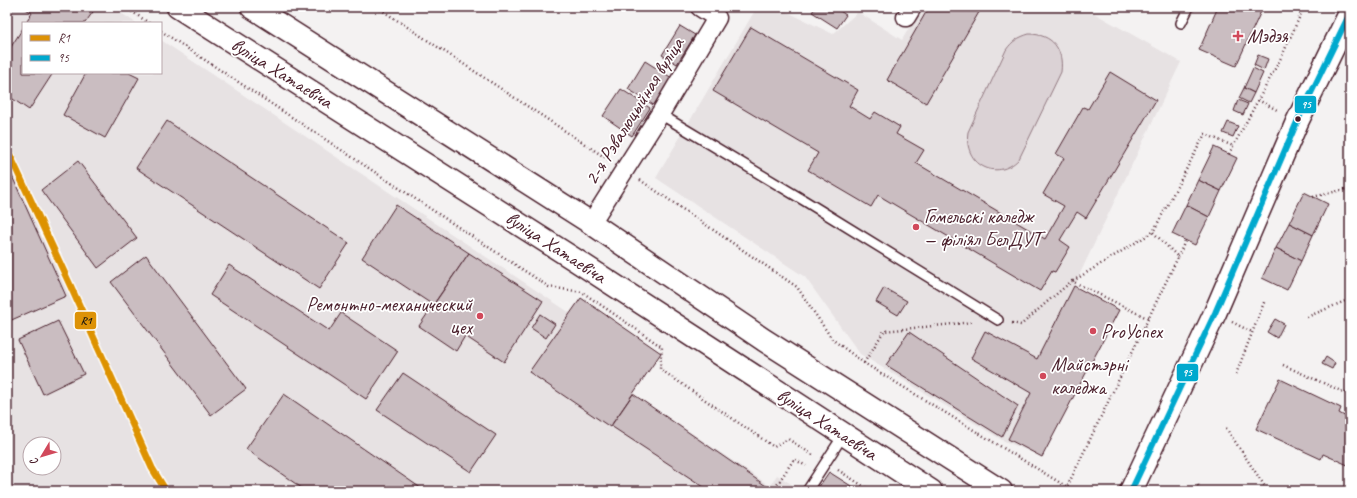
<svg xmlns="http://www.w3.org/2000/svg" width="1357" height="498" viewBox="0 0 1357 498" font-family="Caveat,sans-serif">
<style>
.built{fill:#e7e2e3;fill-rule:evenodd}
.green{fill:#dbd2d5;stroke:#927880}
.building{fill:#cabdc1;stroke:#4a1f2b}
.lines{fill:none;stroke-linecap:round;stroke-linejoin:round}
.service-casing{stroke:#4a1f2b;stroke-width:12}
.minor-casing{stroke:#4a1f2b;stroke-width:21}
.primary-casing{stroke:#4a1f2b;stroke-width:25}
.path{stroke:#4a1f2b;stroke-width:2.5;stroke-dasharray:1 3;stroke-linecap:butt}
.service{stroke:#fff;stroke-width:9}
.minor{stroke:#fff;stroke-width:18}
.primary{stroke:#fff;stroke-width:22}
.bus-1-casing{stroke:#fff;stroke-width:9}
.bus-1{stroke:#00a9ce;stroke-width:6}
.rail-1-casing{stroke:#fff;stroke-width:10}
.rail-1{stroke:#dd9206;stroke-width:7}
.poi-dot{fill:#d1495b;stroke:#fff;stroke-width:1.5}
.bus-dot{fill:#4a1f2b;stroke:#fff;stroke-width:1.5}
.labels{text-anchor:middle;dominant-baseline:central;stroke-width:3.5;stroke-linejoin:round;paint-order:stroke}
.poi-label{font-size:20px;fill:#4a1f2b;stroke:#fff;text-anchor:start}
.street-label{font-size:20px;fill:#4a1f2b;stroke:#fff}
.line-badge{stroke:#fff;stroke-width:1.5}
.badge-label{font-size:11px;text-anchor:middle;font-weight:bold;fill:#fff}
.pale-badge-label{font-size:11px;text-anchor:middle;font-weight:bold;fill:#111}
</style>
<rect width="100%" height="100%" fill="#f4f2f2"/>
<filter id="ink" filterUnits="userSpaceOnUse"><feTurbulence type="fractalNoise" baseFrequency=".025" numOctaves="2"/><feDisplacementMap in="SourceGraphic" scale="8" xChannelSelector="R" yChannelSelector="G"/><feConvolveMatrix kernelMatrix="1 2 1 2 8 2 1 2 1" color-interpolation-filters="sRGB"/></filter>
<g filter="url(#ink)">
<!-- built -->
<g class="built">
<path d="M 7,7 L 112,7 L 136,23 L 23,23 L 23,73 L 161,73 L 161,40 L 570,313 L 581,298 L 661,353 L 633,394 L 770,486 L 777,475 L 802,491 L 7,491 ZM 30,444 L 54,444 L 54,468 L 30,468 Z"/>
<polygon points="757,7 777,7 833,34 858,12 902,40 921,7 1083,7 1181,62 1074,286 1119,310 1042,457 1002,440 860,354 805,277 656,178"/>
</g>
<!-- green -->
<path class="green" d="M 1029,34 C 1052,34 1064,49 1061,72 L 1019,159 C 996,183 963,164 968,132 L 1006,50 C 1012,41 1019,37 1029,34 Z"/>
<!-- building -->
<g class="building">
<polygon points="23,7 92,7 95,9 85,23 26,23 32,13"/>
<polygon points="816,7 834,7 846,15 837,28 812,12"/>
<polygon points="929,7 982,7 926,103 887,80"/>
<polygon points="1218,7 1263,7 1236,66 1199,50"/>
<polygon points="680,26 695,35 677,64 662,55"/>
<polygon points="751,27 858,90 849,106 870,119 875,112 900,127 896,134 924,150 916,163 1045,239 1064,206 1043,194 1064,158 1056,154 1083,107 1088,109 1110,72 1156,100 1086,218 1077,212 1060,240 1070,247 1055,272 1052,271 1040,291 878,195 871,207 808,170 818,153 713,91"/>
<polygon points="23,28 23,73 53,73 29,110 7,95 10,90 7,88 7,53"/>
<polygon points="1258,55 1268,59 1264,70 1254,65"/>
<polygon points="645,61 672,78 655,106 628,89"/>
<polygon points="1253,68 1263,73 1254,93 1244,88"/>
<polygon points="86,73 129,73 139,78 105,138 63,115"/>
<polygon points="1244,88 1254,93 1249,103 1239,98"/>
<polygon points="621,89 650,108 632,136 603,116"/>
<polygon points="1238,100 1248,104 1243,115 1234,111"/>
<polygon points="167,121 349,243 319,289 136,168"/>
<polygon points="1228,122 1238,126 1233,137 1223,133"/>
<polygon points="1214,147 1237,158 1221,191 1198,180"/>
<polygon points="78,161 137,238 98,268 41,190"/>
<polygon points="7,165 66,296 7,322"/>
<polygon points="1198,180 1221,191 1209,217 1186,205"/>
<polygon points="1304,192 1328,204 1313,235 1289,223"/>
<polygon points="396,205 469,253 433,305 362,258"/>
<polygon points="1186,205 1209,217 1195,245 1172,234"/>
<polygon points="1289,223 1313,235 1301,261 1276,248"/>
<polygon points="1276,248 1301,261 1287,290 1262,278"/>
<polygon points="469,253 543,301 504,362 465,336 456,351 419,326"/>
<polygon points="146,255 246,389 211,415 111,282"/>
<polygon points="229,265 329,331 341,313 398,351 366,399 210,295"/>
<polygon points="1074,286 1119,310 1042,457 1008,439 1031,393 971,358 985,331 1037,359"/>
<polygon points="884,288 907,301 898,315 876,302"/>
<polygon points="581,298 661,353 610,427 529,372"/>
<polygon points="540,314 555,324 546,338 531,328"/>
<polygon points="1275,319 1284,324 1277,338 1267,332"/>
<polygon points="58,321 84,374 43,394 18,340"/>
<polygon points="909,332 1018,406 1002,437 886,365"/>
<polygon points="1326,357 1335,363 1332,369 1322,364"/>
<polygon points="403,373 496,435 471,472 377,410"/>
<polygon points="1280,379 1341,408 1339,413 1350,419 1350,466 1323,454 1321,459 1256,429"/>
<polygon points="284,394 425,491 306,491 246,449"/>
<polygon points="633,394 769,488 767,491 710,491 611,426"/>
<polygon points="829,472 859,491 816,491"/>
</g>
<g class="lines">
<defs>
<g id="service">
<polyline points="1181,23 1189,7"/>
<polyline points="660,114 805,201 998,320"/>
<polyline points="807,491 844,434"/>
</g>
<g id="minor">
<polyline points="906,17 912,7"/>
<polyline points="591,223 660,114 717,18 700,7"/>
</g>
<g id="primary">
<polyline points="178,7 577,261 931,491"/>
<polyline points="252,7 591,223 764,340 1001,491"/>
<polyline points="1131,491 1215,313 1297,122 1350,13"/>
</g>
</defs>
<!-- service casing -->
<use href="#service" class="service-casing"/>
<!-- minor casing -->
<use href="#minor" class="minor-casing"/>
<!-- primary casing -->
<use href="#primary" class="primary-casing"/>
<!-- path -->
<g class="path">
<polyline points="125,7 149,23"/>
<polyline points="377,7 609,160"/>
<polyline points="161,31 549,287 582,292 662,347 660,369 774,447 788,439 813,455"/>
<polyline points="1258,100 1279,111"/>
<polyline points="1229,154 1282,56 1304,7"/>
<polyline points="640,180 797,287 832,339 864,363 1067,487 1178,257 1153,232 1205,134 1233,146"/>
<polyline points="1313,197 1350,188"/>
<polyline points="1178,257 1185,241"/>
<polyline points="1073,281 1153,232"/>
<polyline points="1307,317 1350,299"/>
<polyline points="1232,322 1252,332"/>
<polyline points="1012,323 1021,325 1047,302 1072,281 1149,319"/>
<polyline points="864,363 884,331 973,322"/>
<polyline points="1283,365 1350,395"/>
<polyline points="1236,374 1265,300"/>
<polyline points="1226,428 1268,491"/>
<polyline points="838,470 871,491"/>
<polyline points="1198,485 1201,491"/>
<polyline points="773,491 794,459 806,466"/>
</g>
<!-- service -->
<use href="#service" class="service"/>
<!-- minor -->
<use href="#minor" class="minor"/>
<!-- primary -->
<use href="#primary" class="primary"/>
<defs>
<polyline id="bus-1" points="1131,491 1215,313 1297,122 1350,13"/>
</defs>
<!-- bus-1 casing -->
<use href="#bus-1" class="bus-1-casing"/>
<!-- bus-1 -->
<use href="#bus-1" class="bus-1"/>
<defs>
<polyline id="rail-1" points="7,149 71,287 152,468 166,491"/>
</defs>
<!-- rail-1 casing -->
<use href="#rail-1" class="rail-1-casing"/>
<!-- rail-1 -->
<use href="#rail-1" class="rail-1"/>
</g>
</g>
<!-- markers -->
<g class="poi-dot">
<path d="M1236 30h4v4h4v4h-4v4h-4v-4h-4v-4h4z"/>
<circle cx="916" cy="227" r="4"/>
<circle cx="480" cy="316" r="4"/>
<circle cx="1093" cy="331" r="4"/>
<circle cx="1043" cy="376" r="4"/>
</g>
<circle class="bus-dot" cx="1298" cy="119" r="3.5"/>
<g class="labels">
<!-- poi labels -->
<g class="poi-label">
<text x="1247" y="36">Мэдэя</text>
<text x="924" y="216">Гомельскі каледж<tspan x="924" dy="23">— філіял БелДУТ</tspan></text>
<text x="472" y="304" text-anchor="end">Ремонтно-механический<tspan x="472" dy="23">цех</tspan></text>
<text x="1101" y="331">ProУспех</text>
<text x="1051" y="364">Майстэрні<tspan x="1051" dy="23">каледжа</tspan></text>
</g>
<!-- street labels -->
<g class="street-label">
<text transform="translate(282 73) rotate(32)">вуліца Хатаевіча</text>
<text transform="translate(634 111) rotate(-58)">2-я Рэвалюцыйная вуліца</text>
<text transform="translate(556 247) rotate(33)">вуліца Хатаевіча</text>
<text transform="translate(827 424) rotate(33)">вуліца Хатаевіча</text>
</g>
</g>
<g class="line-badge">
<rect x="1294" y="95" width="23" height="19" rx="4" fill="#00a9ce"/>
<rect x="74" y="311" width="23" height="19" rx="4" fill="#dd9206"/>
<rect x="1176" y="363" width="23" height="19" rx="4" fill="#00a9ce"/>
</g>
<g class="badge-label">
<text x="1306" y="108">95</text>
<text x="1187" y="376">95</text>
</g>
<g class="pale-badge-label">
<text x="86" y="324">R1</text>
</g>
<!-- margin -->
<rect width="1357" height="498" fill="none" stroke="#fff" stroke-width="24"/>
<rect x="12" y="12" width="1333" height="474" fill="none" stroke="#4a1f2b" stroke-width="1.5" filter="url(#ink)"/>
<!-- legend -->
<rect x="22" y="22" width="140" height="52" fill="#ffffff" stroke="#b7a5aa"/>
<rect x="30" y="35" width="20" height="6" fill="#dd9206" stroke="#b7a5aa"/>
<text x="58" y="42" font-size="12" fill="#4a1f2b">R1</text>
<rect x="30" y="55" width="20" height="6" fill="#00a9ce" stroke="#b7a5aa"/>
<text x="58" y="62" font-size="12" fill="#4a1f2b">95</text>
<!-- north arrow -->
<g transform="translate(42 456) rotate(232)"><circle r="19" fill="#ffffff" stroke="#b7a5aa"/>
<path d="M0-3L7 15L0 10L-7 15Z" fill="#d1495b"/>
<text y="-6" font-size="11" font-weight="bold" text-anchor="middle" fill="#4a1f2b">С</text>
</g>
</svg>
